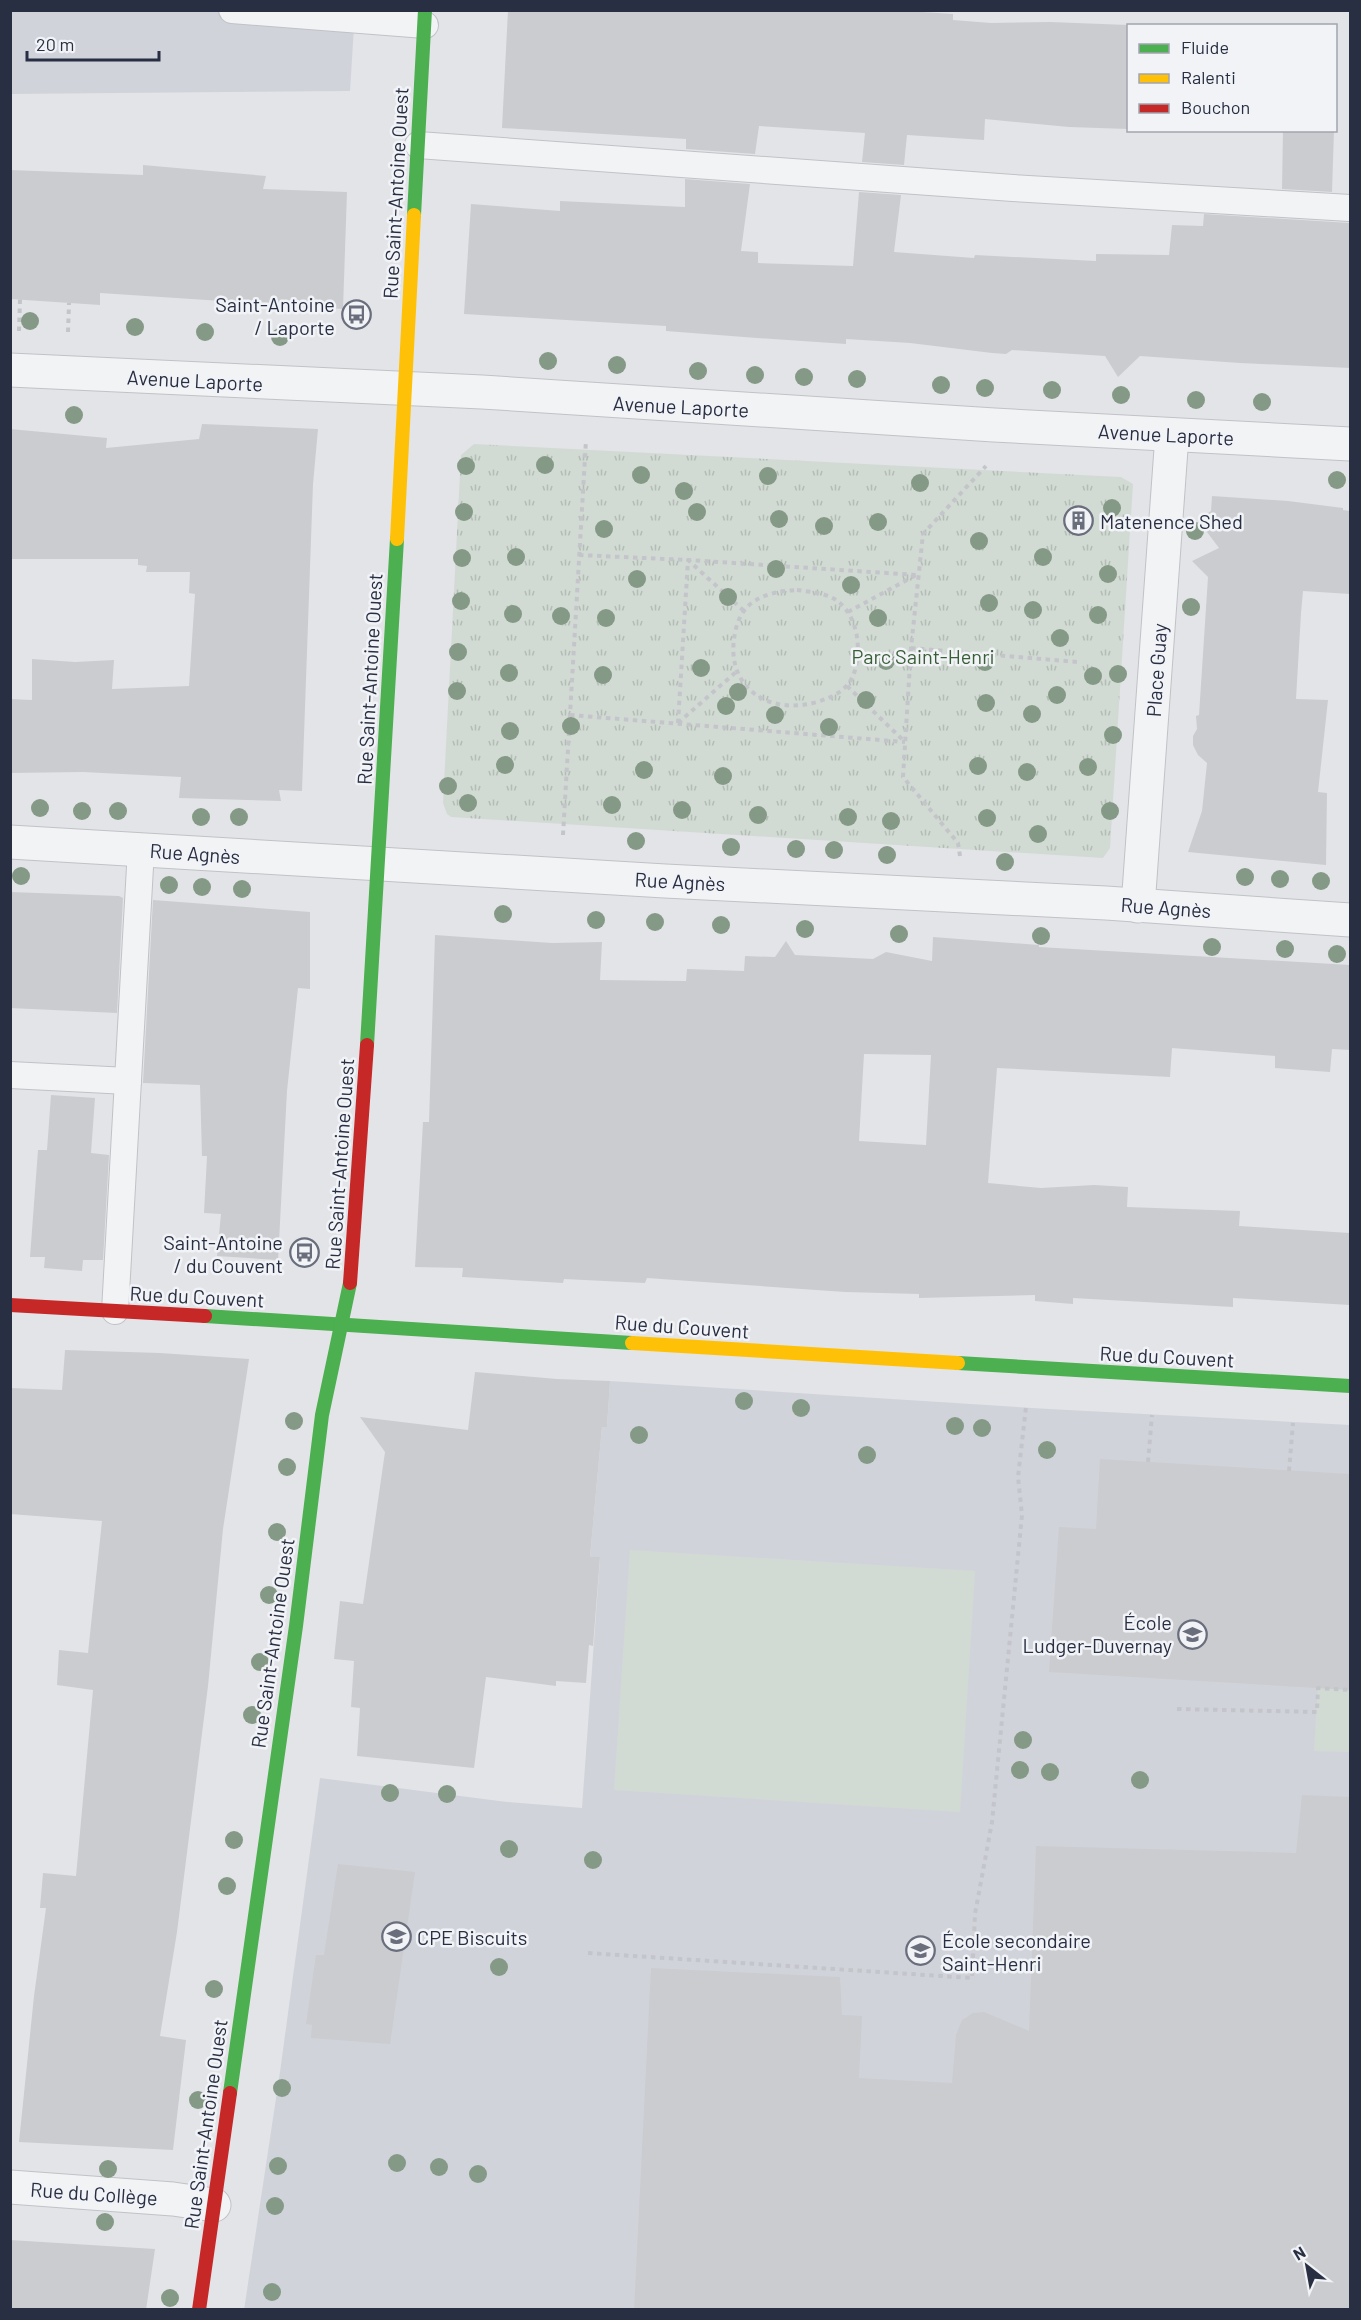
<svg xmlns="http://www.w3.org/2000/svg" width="1361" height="2320" viewBox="0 0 1361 2320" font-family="Barlow,sans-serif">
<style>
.built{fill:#d1d3db}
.green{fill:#d2dbd3}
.park{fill:url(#park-tufts)}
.building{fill:#cbccd0;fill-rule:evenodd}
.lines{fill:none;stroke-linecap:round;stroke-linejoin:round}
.lane-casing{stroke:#c1c2c6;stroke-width:28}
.street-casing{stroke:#c1c2c6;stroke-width:35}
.path{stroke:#c4c5ca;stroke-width:4;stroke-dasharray:4.5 4.5;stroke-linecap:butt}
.lane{stroke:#f2f3f5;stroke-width:26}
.street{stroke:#f2f3f5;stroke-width:33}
.fast{stroke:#4caf50;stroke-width:14}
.slow{stroke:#ffc107;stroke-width:14}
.jam{stroke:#c62828;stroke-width:14}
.tree{fill:#859a86}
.labels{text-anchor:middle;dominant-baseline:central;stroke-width:5;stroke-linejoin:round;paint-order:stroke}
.street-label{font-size:20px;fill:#292f42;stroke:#f1f3f7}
.poi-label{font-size:20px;fill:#292f42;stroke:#f1f3f7;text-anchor:end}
.park-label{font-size:20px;fill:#385e36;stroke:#f1f3f7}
</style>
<defs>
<pattern id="park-tufts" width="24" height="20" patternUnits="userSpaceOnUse" patternTransform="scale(1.5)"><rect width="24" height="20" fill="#d2dbd3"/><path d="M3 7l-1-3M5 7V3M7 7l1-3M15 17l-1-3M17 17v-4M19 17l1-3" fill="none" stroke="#b4bcb6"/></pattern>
</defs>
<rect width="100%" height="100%" fill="#e3e4e8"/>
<!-- built -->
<g class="built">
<polygon points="10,11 355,11 350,91 11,94"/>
<polygon points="610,1381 1049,1409 1350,1425 1350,2309 244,2310 280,2072 320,1778 507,1802 582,1808 600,1558 590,1557 602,1427 607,1427"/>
</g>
<!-- green -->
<g class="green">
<polygon points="630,1550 975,1571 960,1812 614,1790"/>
<polygon points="1318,1688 1350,1690 1350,1752 1314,1751"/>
</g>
<!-- park -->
<polygon class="park" points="474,444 1121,477 1133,484 1110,848 1103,858 451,817 447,814 443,803 461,455"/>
<!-- building -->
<g class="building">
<polygon points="508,10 891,10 953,14 953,20 991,23 1050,22 1128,25 1128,129 1069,127 985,119 984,140 907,135 904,165 862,162 865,133 759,126 755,154 686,149 686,139 502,128"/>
<polygon points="1283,130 1334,130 1332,192 1282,189"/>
<polygon points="143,165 266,176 263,189 347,192 343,309 100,293 100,305 10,299 10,170 143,175"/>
<polygon points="685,179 750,184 741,251 758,252 758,263 853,266 859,192 901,195 894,252 974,258 975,255 1096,261 1096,254 1169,255 1172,225 1203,226 1204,214 1350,223 1350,368 1240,363 1140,356 1118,377 1105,356 1012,350 1006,354 992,353 910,343 846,339 846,344 757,338 666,331 666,326 464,314 471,204 560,211 560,201 685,207"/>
<polygon points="202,424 318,429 313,484 302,791 279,790 281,801 179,798 181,777 83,772 10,773 10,699 32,700 32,659 75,662 114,660 112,689 189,686 195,594 189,593 190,572 146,572 147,566 138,565 138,559 10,559 10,429 107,438 106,448 199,439"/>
<polygon points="1212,496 1288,501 1343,508 1343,510 1350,511 1350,594 1303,591 1301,613 1296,699 1328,700 1318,792 1327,793 1326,865 1188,852 1202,811 1207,763 1198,755 1193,745 1193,736 1197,729 1196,716 1199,715 1208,577 1192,561 1219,548 1198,520 1211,511"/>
<polygon points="11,892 119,896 123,898 117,1013 10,1008"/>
<polygon points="153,900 310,912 310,989 298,988 287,1091 278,1260 217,1256 221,1214 204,1213 207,1156 202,1156 200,1085 143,1083"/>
<path d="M 435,935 L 552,943 L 602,942 L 600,980 L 686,981 L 687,969 L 744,971 L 745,956 L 775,957 L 786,941 L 795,955 L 873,959 L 886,952 L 932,961 L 933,937 L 1039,945 L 1039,947 L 1350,965 L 1350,1050 L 1332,1049 L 1330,1072 L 1275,1068 L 1275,1056 L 1172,1048 L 1170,1077 L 997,1068 L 988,1183 L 1041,1188 L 1094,1185 L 1128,1187 L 1127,1207 L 1240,1211 L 1239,1226 L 1350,1233 L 1350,1305 L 1233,1298 L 1233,1307 L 1073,1298 L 1073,1304 L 1035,1301 L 1035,1295 L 919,1298 L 919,1294 L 845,1292 L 647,1278 L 645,1283 L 564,1279 L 563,1283 L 462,1277 L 463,1268 L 415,1267 L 423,1122 L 429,1122 ZM 864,1054 L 931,1055 L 926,1145 L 859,1141 Z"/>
<polygon points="51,1095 95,1098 91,1153 109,1155 103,1260 83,1260 82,1271 44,1268 45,1257 30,1257 38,1150 47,1150"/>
<polygon points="65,1350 160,1353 249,1359 223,1529 208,1686 177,1932 160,2036 186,2040 173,2150 19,2142 34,1996 46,1908 40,1908 43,1873 76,1876 93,1690 57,1685 59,1650 88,1653 102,1521 10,1514 10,1388 62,1390"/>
<polygon points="475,1372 557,1379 610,1381 607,1427 602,1427 590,1557 600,1557 593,1646 589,1645 586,1683 556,1681 556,1686 486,1677 474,1768 357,1756 360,1708 351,1707 354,1661 334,1659 340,1601 363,1604 385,1452 360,1417 468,1430"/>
<polygon points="1100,1459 1350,1474 1350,1690 1049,1672 1059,1527 1096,1529"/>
<polygon points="1302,1795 1350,1797 1350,2310 634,2310 651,1968 840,1977 842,2015 862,2016 859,2078 952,2083 956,2035 962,2020 973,2013 984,2012 1029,2031 1036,1846 1296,1853"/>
<polygon points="338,1864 415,1872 390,2044 311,2038 312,2025 306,2024 316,1955 324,1955"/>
<polygon points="10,2240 155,2249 146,2310 10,2310"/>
</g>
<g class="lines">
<defs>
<g id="lane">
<polyline points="232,10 425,25"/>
<polyline points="418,145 1013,188 1350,208"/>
<polyline points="10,1075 128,1081"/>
<polyline points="115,1311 141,849"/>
</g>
<g id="street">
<polyline points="10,370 482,392 994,425 1350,444"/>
<polyline points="10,842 665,881 1106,903 1350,920"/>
<polyline points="1138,906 1172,435"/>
<polyline points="10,2187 173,2199 214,2205"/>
</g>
</defs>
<!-- lane casing -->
<use href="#lane" class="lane-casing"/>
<!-- street casing -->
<use href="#street" class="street-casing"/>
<!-- path -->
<g class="path">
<polyline points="19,331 20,299"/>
<polyline points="68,332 69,303"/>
<polyline points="579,555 688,560 744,611"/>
<path d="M 797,590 C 811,592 829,593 840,603 C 859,620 862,653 853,676 C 846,691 833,697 817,702 C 768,716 724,687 735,633 C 737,621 743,609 753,602 C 766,593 782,591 797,590 Z"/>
<polyline points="848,612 916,575"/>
<polyline points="911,648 1077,662"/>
<polyline points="847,686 905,742"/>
<polyline points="570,715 905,742"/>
<polyline points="678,723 688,560 917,575"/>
<polyline points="678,723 736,672"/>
<polyline points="563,835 586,440"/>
<polyline points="960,856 958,843 903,777 911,648 923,534 986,466"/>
<polyline points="1148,1462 1152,1415"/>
<polyline points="1289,1471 1293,1423"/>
<polyline points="1177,1709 1317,1712 1318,1688 1350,1690"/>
<polyline points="588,1953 972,1978 975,1914 992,1822 1022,1515 1018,1477 1026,1407"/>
</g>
<!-- lane -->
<use href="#lane" class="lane"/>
<!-- street -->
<use href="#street" class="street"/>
<!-- fast -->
<g class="fast">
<polyline points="414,215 425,10"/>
<polyline points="367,1045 397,539"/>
<polyline points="205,1316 632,1343"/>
<polyline points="958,1363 1350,1386"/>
<polyline points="230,2093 296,1626 322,1415 350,1283"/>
</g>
<!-- slow -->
<g class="slow">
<polyline points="397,539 414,215"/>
<polyline points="632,1343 958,1363"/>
</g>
<!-- jam -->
<g class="jam">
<polyline points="350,1283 367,1045"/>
<polyline points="10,1305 205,1316"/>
<polyline points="199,2310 230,2093"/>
</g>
</g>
<!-- trees -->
<g class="tree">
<circle cx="30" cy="321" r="9"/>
<circle cx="135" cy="327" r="9"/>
<circle cx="205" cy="332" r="9"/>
<circle cx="280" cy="337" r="9"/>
<circle cx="548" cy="361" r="9"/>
<circle cx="617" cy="365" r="9"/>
<circle cx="698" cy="371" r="9"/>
<circle cx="755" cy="375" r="9"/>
<circle cx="804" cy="377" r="9"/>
<circle cx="857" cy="379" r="9"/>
<circle cx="941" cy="385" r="9"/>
<circle cx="985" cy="388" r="9"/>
<circle cx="1052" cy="390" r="9"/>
<circle cx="1121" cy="395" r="9"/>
<circle cx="1196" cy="400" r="9"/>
<circle cx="1262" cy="402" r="9"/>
<circle cx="74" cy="415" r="9"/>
<circle cx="545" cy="465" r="9"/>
<circle cx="466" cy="466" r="9"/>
<circle cx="641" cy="475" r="9"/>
<circle cx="768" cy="476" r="9"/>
<circle cx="1337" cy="480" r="9"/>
<circle cx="920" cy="483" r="9"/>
<circle cx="684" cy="491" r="9"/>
<circle cx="1112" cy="508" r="9"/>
<circle cx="464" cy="512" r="9"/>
<circle cx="697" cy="512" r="9"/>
<circle cx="779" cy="519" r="9"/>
<circle cx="878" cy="522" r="9"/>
<circle cx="824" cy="526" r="9"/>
<circle cx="604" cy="529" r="9"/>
<circle cx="1195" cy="531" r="9"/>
<circle cx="979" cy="541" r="9"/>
<circle cx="516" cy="557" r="9"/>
<circle cx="1043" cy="557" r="9"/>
<circle cx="462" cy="558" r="9"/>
<circle cx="776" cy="569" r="9"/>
<circle cx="1108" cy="574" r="9"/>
<circle cx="637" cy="579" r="9"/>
<circle cx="851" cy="585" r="9"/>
<circle cx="728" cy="597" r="9"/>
<circle cx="461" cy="601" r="9"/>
<circle cx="989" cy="603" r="9"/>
<circle cx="1191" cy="607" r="9"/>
<circle cx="1033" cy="610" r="9"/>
<circle cx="513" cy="614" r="9"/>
<circle cx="1098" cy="615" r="9"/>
<circle cx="561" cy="616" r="9"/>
<circle cx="606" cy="618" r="9"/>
<circle cx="878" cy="618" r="9"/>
<circle cx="1060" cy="638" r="9"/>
<circle cx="458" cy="652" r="9"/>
<circle cx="886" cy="661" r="9"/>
<circle cx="985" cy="662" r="9"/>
<circle cx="701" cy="668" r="9"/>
<circle cx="509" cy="673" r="9"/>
<circle cx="1118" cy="674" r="9"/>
<circle cx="603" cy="675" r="9"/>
<circle cx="1093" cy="676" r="9"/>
<circle cx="457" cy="691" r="9"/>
<circle cx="738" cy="692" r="9"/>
<circle cx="1057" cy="695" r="9"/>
<circle cx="866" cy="700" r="9"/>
<circle cx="986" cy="703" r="9"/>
<circle cx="726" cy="706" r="9"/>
<circle cx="1032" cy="714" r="9"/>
<circle cx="775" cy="715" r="9"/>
<circle cx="571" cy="726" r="9"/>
<circle cx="829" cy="727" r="9"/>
<circle cx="510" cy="731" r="9"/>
<circle cx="1113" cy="735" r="9"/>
<circle cx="505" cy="765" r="9"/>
<circle cx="978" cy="766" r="9"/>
<circle cx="1088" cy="767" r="9"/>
<circle cx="644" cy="770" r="9"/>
<circle cx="1027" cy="772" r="9"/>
<circle cx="723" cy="776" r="9"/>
<circle cx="448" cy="786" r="9"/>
<circle cx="468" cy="803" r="9"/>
<circle cx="612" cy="805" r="9"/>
<circle cx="40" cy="808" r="9"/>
<circle cx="682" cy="810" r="9"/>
<circle cx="82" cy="811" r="9"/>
<circle cx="118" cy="811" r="9"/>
<circle cx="1110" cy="811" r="9"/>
<circle cx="758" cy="815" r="9"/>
<circle cx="201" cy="817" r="9"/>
<circle cx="239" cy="817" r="9"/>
<circle cx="848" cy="817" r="9"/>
<circle cx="987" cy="818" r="9"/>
<circle cx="891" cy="821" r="9"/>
<circle cx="1038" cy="834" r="9"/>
<circle cx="636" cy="841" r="9"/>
<circle cx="731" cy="847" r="9"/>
<circle cx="796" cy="849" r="9"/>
<circle cx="834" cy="850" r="9"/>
<circle cx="887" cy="855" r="9"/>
<circle cx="1005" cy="862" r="9"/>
<circle cx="21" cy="876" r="9"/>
<circle cx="1245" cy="877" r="9"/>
<circle cx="1280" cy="879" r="9"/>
<circle cx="1321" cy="881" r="9"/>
<circle cx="169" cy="885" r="9"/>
<circle cx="202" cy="887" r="9"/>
<circle cx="242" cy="889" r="9"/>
<circle cx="503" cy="914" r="9"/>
<circle cx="596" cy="920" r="9"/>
<circle cx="655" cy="922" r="9"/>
<circle cx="721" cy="925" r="9"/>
<circle cx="805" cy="929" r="9"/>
<circle cx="899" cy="934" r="9"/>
<circle cx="1041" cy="936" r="9"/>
<circle cx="1212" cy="947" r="9"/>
<circle cx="1285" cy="949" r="9"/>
<circle cx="1337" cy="954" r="9"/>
<circle cx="744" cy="1401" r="9"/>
<circle cx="801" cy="1408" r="9"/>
<circle cx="294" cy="1421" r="9"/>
<circle cx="955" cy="1426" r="9"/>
<circle cx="982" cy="1428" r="9"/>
<circle cx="639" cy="1435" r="9"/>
<circle cx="1047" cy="1450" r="9"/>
<circle cx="867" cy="1455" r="9"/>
<circle cx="287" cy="1467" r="9"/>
<circle cx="277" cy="1532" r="9"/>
<circle cx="269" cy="1595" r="9"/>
<circle cx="260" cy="1662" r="9"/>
<circle cx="252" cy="1715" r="9"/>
<circle cx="1023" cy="1740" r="9"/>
<circle cx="1020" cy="1770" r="9"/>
<circle cx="1050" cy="1772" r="9"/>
<circle cx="1140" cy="1780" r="9"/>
<circle cx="390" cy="1793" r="9"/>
<circle cx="447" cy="1794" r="9"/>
<circle cx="234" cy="1840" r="9"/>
<circle cx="509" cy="1849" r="9"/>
<circle cx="593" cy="1860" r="9"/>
<circle cx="227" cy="1886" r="9"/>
<circle cx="499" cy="1967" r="9"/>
<circle cx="214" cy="1989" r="9"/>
<circle cx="282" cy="2088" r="9"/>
<circle cx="198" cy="2100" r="9"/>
<circle cx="397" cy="2163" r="9"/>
<circle cx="278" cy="2166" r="9"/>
<circle cx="439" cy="2167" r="9"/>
<circle cx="108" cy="2169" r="9"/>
<circle cx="478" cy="2174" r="9"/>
<circle cx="275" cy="2206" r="9"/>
<circle cx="105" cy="2222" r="9"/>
<circle cx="272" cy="2292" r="9"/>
<circle cx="170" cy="2298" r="9"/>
</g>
<!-- icons -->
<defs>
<symbol id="bus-ring" viewBox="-11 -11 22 22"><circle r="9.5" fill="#f1f3f7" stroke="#6a6e7c" stroke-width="1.5"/><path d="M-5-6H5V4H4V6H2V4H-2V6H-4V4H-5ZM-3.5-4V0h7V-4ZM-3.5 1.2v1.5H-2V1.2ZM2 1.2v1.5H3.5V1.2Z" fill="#6a6e7c"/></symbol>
<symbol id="building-ring" viewBox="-11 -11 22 22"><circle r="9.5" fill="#f1f3f7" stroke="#6a6e7c" stroke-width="1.5"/><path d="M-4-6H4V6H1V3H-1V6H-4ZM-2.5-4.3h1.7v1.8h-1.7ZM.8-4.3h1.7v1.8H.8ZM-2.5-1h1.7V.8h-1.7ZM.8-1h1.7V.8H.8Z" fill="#6a6e7c"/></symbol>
<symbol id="school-ring" viewBox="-11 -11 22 22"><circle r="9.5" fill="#f1f3f7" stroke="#6a6e7c" stroke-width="1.5"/><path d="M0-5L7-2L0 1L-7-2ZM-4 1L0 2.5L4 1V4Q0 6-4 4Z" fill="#6a6e7c"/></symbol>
</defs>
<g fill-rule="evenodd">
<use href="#bus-ring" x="340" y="298" width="33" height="33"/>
<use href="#building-ring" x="1062" y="504" width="33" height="33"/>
<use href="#bus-ring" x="288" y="1236" width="33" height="33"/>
<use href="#school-ring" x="1176" y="1618" width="33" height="33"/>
<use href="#school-ring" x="380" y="1920" width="33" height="33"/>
<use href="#school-ring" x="904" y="1934" width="33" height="33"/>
</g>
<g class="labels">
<!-- street labels -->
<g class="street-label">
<text transform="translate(395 193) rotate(-87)">Rue Saint-Antoine Ouest</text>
<text transform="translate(195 380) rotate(3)">Avenue Laporte</text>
<text transform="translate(681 406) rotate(3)">Avenue Laporte</text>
<text transform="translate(1166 434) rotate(3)">Avenue Laporte</text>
<text transform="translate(1156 670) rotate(-86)">Place Guay</text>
<text transform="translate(369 679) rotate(-87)">Rue Saint-Antoine Ouest</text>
<text transform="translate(195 853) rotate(4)">Rue Agnès</text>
<text transform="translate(680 881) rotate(3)">Rue Agnès</text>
<text transform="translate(1166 907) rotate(4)">Rue Agnès</text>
<text transform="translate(339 1164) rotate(-86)">Rue Saint-Antoine Ouest</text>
<text transform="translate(197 1296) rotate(3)">Rue du Couvent</text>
<text transform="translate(682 1326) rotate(4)">Rue du Couvent</text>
<text transform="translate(1167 1356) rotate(3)">Rue du Couvent</text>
<text transform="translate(272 1643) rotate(-82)">Rue Saint-Antoine Ouest</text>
<text transform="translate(205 2124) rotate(-82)">Rue Saint-Antoine Ouest</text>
<text transform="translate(94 2193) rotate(4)">Rue du Collège</text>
</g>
<!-- poi labels -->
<g class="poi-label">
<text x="335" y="304">Saint-Antoine<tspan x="335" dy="23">/ Laporte</tspan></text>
<text x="1100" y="521" text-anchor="start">Matenence Shed</text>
<text x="283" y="1242">Saint-Antoine<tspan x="283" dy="23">/ du Couvent</tspan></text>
<text x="1172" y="1622">École<tspan x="1172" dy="23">Ludger-Duvernay</tspan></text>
<text x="417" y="1937" text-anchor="start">CPE Biscuits</text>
<text x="942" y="1940" text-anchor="start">École secondaire<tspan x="942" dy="23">Saint-Henri</tspan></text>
</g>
<!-- park labels -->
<g class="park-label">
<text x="923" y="656">Parc Saint-Henri</text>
</g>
</g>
<!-- border -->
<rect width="1361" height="2320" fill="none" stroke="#292f42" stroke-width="24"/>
<!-- legend -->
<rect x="1127" y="24" width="210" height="108" fill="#f1f3f7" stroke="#a1a5af" stroke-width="1.5"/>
<rect x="1139" y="44" width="30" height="9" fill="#4caf50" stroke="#a1a5af" stroke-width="1.5"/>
<text x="1181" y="54" font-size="18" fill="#292f42">Fluide</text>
<rect x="1139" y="74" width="30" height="9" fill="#ffc107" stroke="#a1a5af" stroke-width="1.5"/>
<text x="1181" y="84" font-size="18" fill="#292f42">Ralenti</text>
<rect x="1139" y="104" width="30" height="9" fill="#c62828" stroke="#a1a5af" stroke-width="1.5"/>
<text x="1181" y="114" font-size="18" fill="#292f42">Bouchon</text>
<!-- north arrow -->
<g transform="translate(1307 2266) rotate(329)" stroke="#f1f3f7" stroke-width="4.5" paint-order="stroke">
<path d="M0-4.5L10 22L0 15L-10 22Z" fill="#292f42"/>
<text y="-9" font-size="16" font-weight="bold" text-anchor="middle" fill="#292f42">N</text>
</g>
<!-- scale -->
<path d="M27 51v9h132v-9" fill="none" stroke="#292f42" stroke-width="3"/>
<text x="36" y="51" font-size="18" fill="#292f42" stroke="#f1f3f7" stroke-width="4.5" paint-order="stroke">20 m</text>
</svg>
